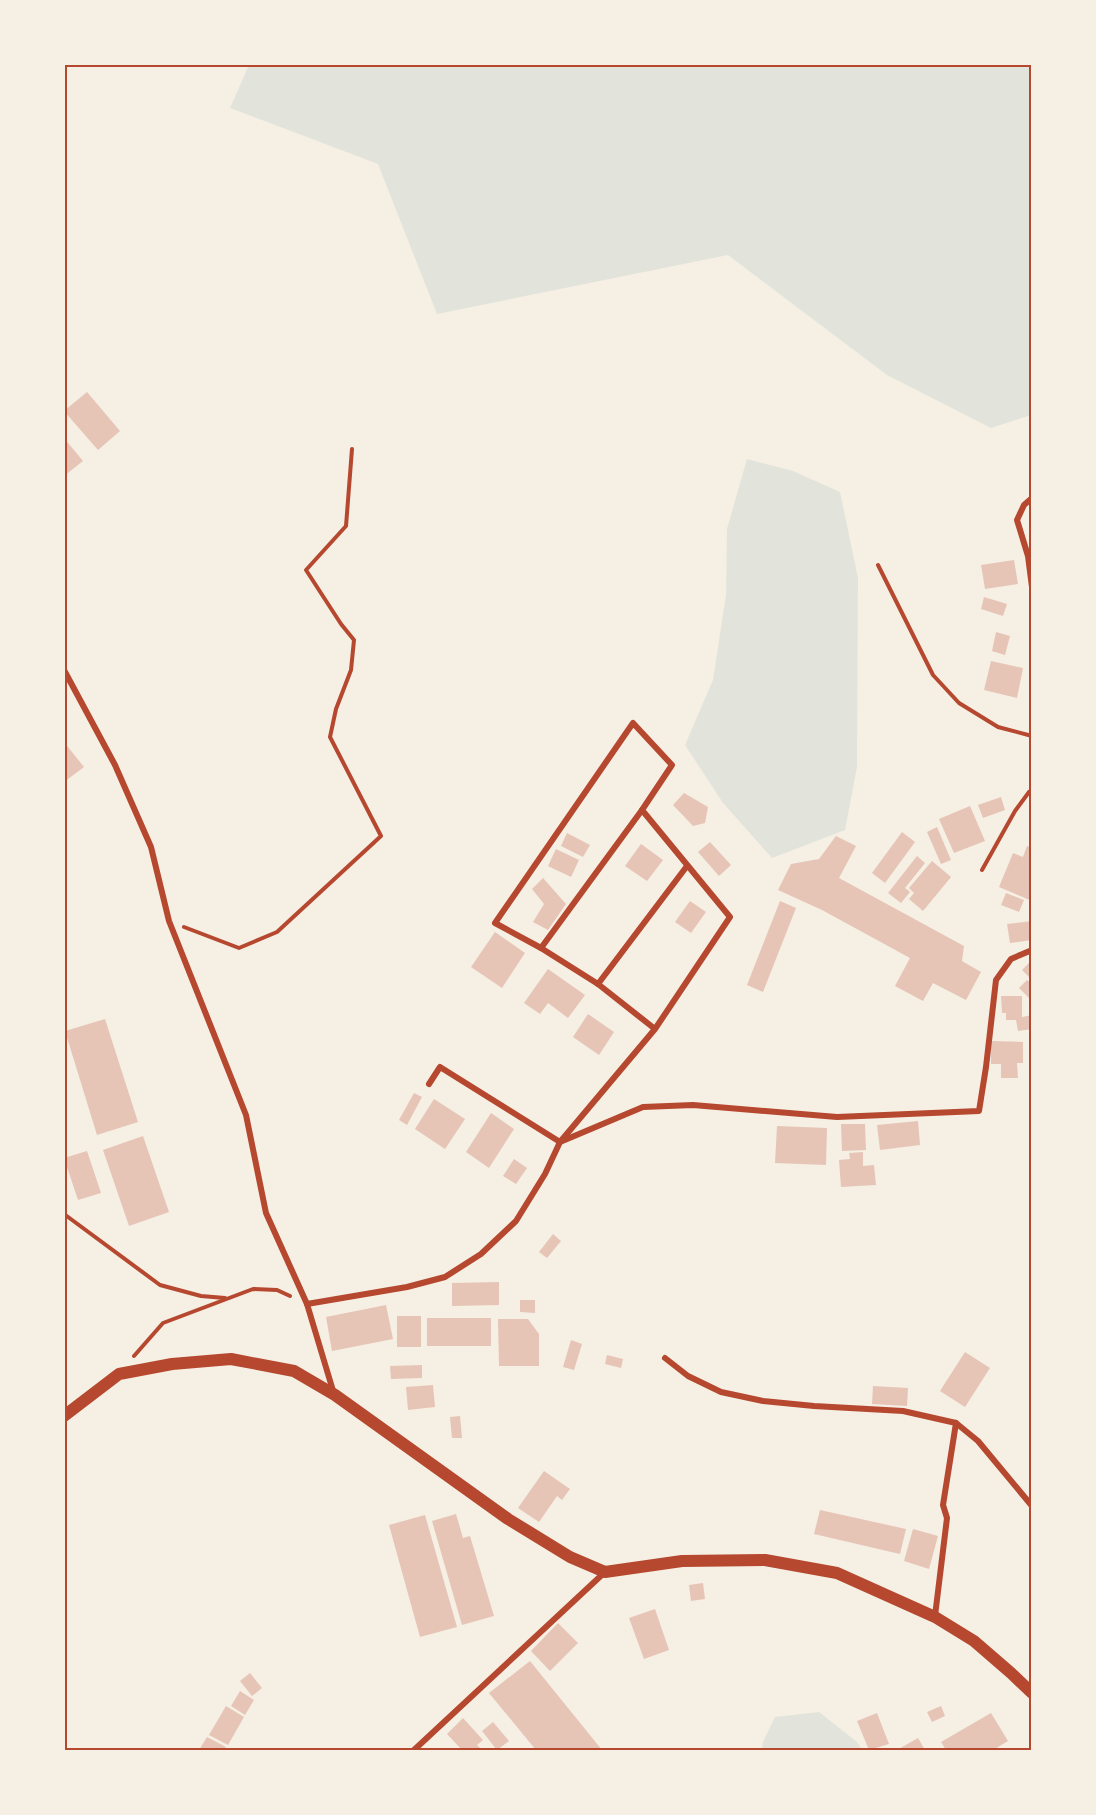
<svg xmlns="http://www.w3.org/2000/svg" width="1096" height="1815" viewBox="0 0 1096 1815" font-family="Overpass,sans-serif">
<style>
.green{fill:#e2e4dc}
.building{fill:#e6c5b7}
.lines{fill:none;stroke-linecap:round;stroke-linejoin:round}
.path{stroke:#b5482f;stroke-width:4}
.minor{stroke:#b5482f;stroke-width:6}
.secondary{stroke:#b5482f;stroke-width:12}
.neatline{fill:none;stroke:#b5482f;stroke-width:2}
</style>
<rect width="100%" height="100%" fill="#f6efe4"/>
<!-- green -->
<g class="green">
<polygon points="249,65 1031,65 1031,415 991,428 887,375 728,255 437,314 378,164 230,108"/>
<polygon points="747,459 793,471 840,492 858,578 857,767 845,830 772,858 723,803 685,745 713,680 726,595 727,529"/>
<polygon points="819,1712 857,1742 862,1750 762,1750 763,1742 775,1717"/>
</g>
<!-- building -->
<g class="building">
<polygon points="87,392 120,431 98,450 64,411"/>
<polygon points="64,438 83,461 64,476"/>
<polygon points="1014,560 1018,584 985,589 981,565"/>
<polygon points="984,597 1007,604 1003,616 981,609"/>
<polygon points="996,632 1010,636 1005,655 992,651"/>
<polygon points="991,661 1023,668 1017,698 984,690"/>
<polygon points="64,742 84,767 64,782"/>
<polygon points="684,793 708,807 705,823 693,826 673,805"/>
<polygon points="1001,797 1005,810 983,818 978,805"/>
<polygon points="970,806 985,841 954,853 939,819"/>
<polygon points="937,827 951,860 941,864 927,832"/>
<polygon points="902,832 915,842 885,883 872,873"/>
<polygon points="567,833 590,845 583,857 561,846"/>
<polygon points="836,836 856,846 839,878 964,946 962,961 981,972 966,1000 933,983 923,1001 895,986 910,958 822,910 778,890 791,864 819,859"/>
<polygon points="710,842 731,865 719,876 698,852"/>
<polygon points="641,844 663,860 647,881 625,866"/>
<polygon points="1027,846 1032,848 1032,901 999,887 1013,853 1023,857"/>
<polygon points="556,849 579,860 571,877 548,866"/>
<polygon points="917,856 925,863 905,888 910,892 901,903 888,893"/>
<polygon points="932,861 951,877 923,911 909,899 914,893 909,888"/>
<polygon points="543,878 566,904 548,930 533,922 544,904 532,889"/>
<polygon points="1006,893 1024,900 1019,912 1001,905"/>
<polygon points="690,901 706,912 691,933 675,922"/>
<polygon points="780,901 796,908 763,992 747,985"/>
<polygon points="1032,921 1032,940 1010,943 1007,924"/>
<polygon points="495,932 525,953 502,988 471,967"/>
<polygon points="1032,960 1032,975 1029,977 1022,970"/>
<polygon points="548,969 585,995 568,1018 548,1003 540,1014 524,1003"/>
<polygon points="1027,980 1032,984 1032,1001 1019,988"/>
<polygon points="1001,996 1022,996 1022,1017 1032,1015 1032,1029 1018,1031 1016,1020 1006,1020 1006,1013 1002,1013"/>
<polygon points="588,1014 614,1032 599,1055 573,1037"/>
<polygon points="105,1019 138,1122 97,1135 65,1031"/>
<polygon points="991,1041 1023,1042 1023,1063 1017,1063 1018,1078 1001,1078 1001,1064 991,1064"/>
<polygon points="414,1093 422,1097 407,1125 399,1120"/>
<polygon points="434,1099 465,1119 445,1149 415,1129"/>
<polygon points="491,1113 514,1129 489,1168 466,1152"/>
<polygon points="918,1121 920,1145 880,1150 877,1125"/>
<polygon points="841,1124 865,1124 866,1150 842,1151"/>
<polygon points="777,1126 827,1128 826,1165 775,1163"/>
<polygon points="143,1136 169,1212 129,1226 103,1150"/>
<polygon points="87,1151 101,1193 78,1200 64,1158"/>
<polygon points="863,1152 863,1166 874,1165 876,1185 841,1187 839,1160 850,1159 849,1153"/>
<polygon points="514,1159 527,1168 516,1184 503,1176"/>
<polygon points="553,1234 561,1241 547,1258 539,1252"/>
<polygon points="499,1282 499,1305 452,1306 452,1283"/>
<polygon points="520,1300 535,1300 535,1313 520,1312"/>
<polygon points="386,1305 393,1339 332,1351 326,1317"/>
<rect x="397" y="1316" width="24" height="31"/>
<rect x="427" y="1318" width="64" height="28"/>
<polygon points="498,1319 528,1319 539,1334 539,1366 499,1366"/>
<polygon points="571,1340 582,1344 574,1370 563,1367"/>
<polygon points="965,1352 990,1368 965,1407 940,1391"/>
<polygon points="607,1355 623,1359 621,1368 605,1364"/>
<polygon points="422,1365 422,1378 391,1379 390,1366"/>
<polygon points="433,1385 435,1407 408,1410 406,1387"/>
<polygon points="873,1386 908,1388 907,1406 872,1404"/>
<polygon points="460,1416 462,1438 452,1438 450,1417"/>
<polygon points="544,1471 570,1489 562,1500 557,1496 539,1522 518,1508"/>
<polygon points="820,1510 906,1529 900,1554 814,1534"/>
<polygon points="456,1514 463,1538 470,1536 494,1616 462,1625 432,1521"/>
<polygon points="425,1515 457,1627 420,1637 389,1525"/>
<polygon points="913,1529 938,1536 929,1569 904,1561"/>
<polygon points="703,1583 705,1599 691,1601 689,1585"/>
<polygon points="655,1609 669,1650 644,1659 629,1618"/>
<polygon points="558,1623 578,1643 550,1671 531,1651"/>
<polygon points="530,1661 602,1750 536,1750 489,1693"/>
<polygon points="250,1673 262,1688 252,1696 240,1681"/>
<polygon points="240,1691 254,1700 245,1715 231,1706"/>
<polygon points="226,1706 244,1717 228,1745 209,1735"/>
<polygon points="941,1706 945,1716 932,1722 927,1712"/>
<polygon points="877,1713 889,1744 869,1750 857,1721"/>
<polygon points="991,1713 1008,1741 993,1750 946,1750 941,1742"/>
<polygon points="463,1718 483,1740 477,1745 482,1750 462,1750 447,1734"/>
<polygon points="493,1722 509,1741 497,1750 482,1731"/>
<polygon points="207,1737 226,1747 224,1750 199,1750"/>
<polygon points="918,1738 925,1750 897,1750"/>
</g>
<g class="lines">
<!-- path -->
<g class="path">
<polyline points="878,565 933,675 959,703 998,727 1032,736"/>
<polyline points="982,870 1015,811 1029,792 1032,791"/>
<polyline points="184,927 239,948 277,932 381,836 330,737 336,709 351,670 354,640 341,624 306,570 346,526 352,449"/>
<polyline points="64,1214 160,1285 201,1296 225,1298"/>
<polyline points="134,1356 163,1323 253,1289 277,1290 290,1296"/>
</g>
<!-- minor -->
<g class="minor">
<polyline points="1032,498 1024,505 1017,520 1028,556 1032,587"/>
<polyline points="64,670 115,765 151,847 169,921 246,1115 266,1213 307,1304 334,1394"/>
<polyline points="541,948 642,810"/>
<polyline points="598,984 687,866"/>
<polyline points="429,1084 440,1067 560,1142 655,1029 730,917 642,810 672,765 633,723 495,923 541,948 598,984 655,1029"/>
<polyline points="307,1304 407,1287 445,1277 481,1254 516,1221 545,1174 560,1142 643,1107 693,1105 837,1117 979,1111 986,1067 996,980 1011,959 1032,950"/>
<polyline points="665,1358 688,1376 721,1392 763,1401 814,1406 903,1411 956,1423 943,1505 947,1518 935,1616"/>
<polyline points="956,1423 978,1441 1032,1506"/>
<polyline points="414,1750 605,1572"/>
</g>
<!-- secondary -->
<polyline class="secondary" points="64,1416 119,1374 172,1364 231,1359 294,1371 335,1395 508,1519 570,1557 605,1572 682,1561 765,1560 837,1573 935,1617 974,1641 1011,1673 1032,1693"/>
</g>
<!-- border -->
<rect width="1096" height="1815" fill="none" stroke="#f6efe4" stroke-width="132"/>
<rect x="66" y="66" width="964" height="1683" class="neatline"/>
</svg>
